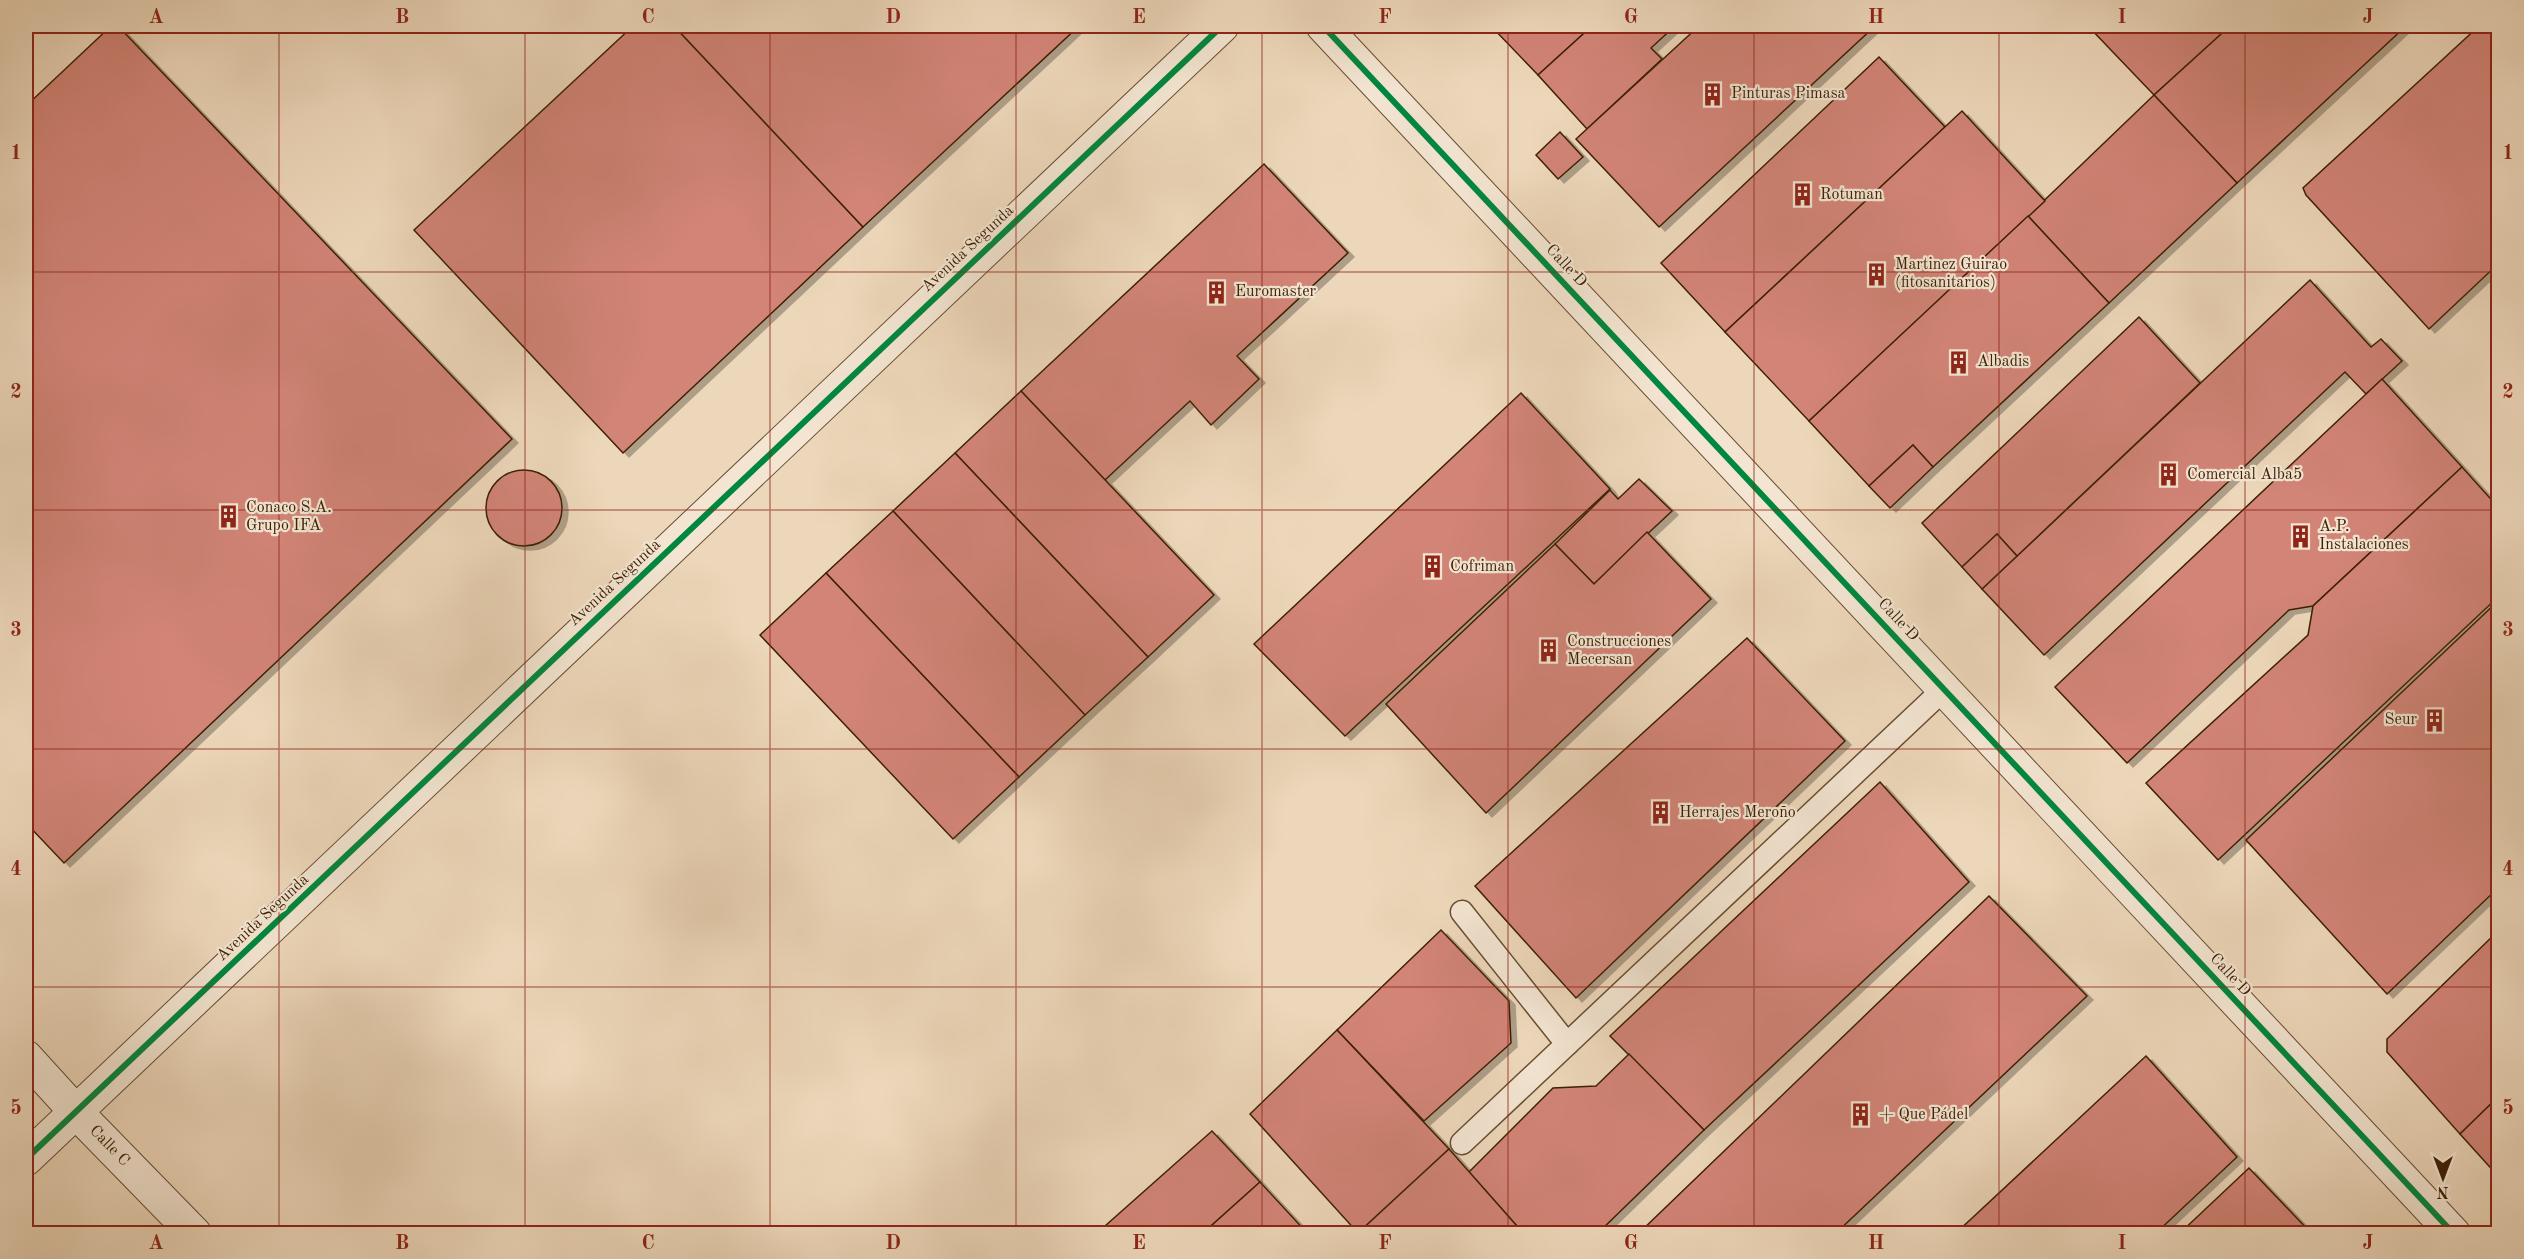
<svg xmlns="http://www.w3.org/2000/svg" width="2524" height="1259" viewBox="0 0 2524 1259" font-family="'Old Standard TT',serif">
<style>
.building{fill:#d28477;stroke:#3d2004;stroke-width:1.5;filter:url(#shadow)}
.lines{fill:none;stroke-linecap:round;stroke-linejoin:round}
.lane-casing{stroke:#694e32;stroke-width:25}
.street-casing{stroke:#694e32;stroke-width:35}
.lane{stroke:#f3e5d2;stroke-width:22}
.street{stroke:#f3e5d2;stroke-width:33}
.cycleway-casing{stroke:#f3e5d2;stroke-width:10}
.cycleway{stroke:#00873e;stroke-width:6}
.grid{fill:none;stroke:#8f2418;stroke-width:1.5;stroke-opacity:0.55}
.labels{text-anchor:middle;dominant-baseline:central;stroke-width:4.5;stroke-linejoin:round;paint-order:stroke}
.poi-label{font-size:16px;fill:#3d2004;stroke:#f3e5d2;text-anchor:start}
.street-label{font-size:16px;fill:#3d2004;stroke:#f3e5d2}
.neatline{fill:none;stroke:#8f2418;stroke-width:2}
.grid-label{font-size:20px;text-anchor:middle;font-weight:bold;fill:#8f2418}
</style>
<defs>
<filter id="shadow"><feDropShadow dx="6" dy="4" stdDeviation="0" flood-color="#0004"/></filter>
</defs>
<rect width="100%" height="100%" fill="#edd7ba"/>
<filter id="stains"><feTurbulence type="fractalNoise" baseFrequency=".00333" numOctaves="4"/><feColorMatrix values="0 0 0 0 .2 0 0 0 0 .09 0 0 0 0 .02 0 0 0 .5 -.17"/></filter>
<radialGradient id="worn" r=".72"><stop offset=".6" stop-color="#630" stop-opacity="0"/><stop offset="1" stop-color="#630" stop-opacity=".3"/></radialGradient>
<!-- building -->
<g class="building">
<polygon points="111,26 118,26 512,439 64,863 26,823 26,106"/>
<polygon points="633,26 674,26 863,227 623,453 414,230"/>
<polygon points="674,26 1079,26 863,227"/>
<polygon points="1491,26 1592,26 1538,75"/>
<polygon points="1592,26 1675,26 1651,48 1662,59 1587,129 1538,75"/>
<polygon points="1699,26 1875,26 1659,227 1576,139"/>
<polygon points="2088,26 2230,26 2154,95"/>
<polygon points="2230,26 2406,26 2237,183 2154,95"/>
<polygon points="2479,26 2498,26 2498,264 2429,329 2306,195 2303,188"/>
<polygon points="1879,57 1945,127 1725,332 1661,263"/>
<polygon points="2154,95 2237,183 2109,303 2028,216"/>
<polygon points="1962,111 2045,201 1809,421 1725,332"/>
<polygon points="1560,132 1583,157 1558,179 1536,155"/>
<polygon points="1264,164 1348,253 1237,356 1259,379 1211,425 1190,401 1105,480 1021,391"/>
<polygon points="2028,216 2109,303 1933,467 1913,445 1869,486 1809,421"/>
<polygon points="2310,280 2371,347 2381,339 2402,361 2366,394 2345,372 2044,655 1982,589"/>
<polygon points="2139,317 2200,383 2017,556 1997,534 1962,567 1922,523"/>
<polygon points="2382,379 2462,467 2313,606 2289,610 2127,763 2055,687"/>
<polygon points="1021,391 1214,595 1148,657 955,453"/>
<polygon points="1521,393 1610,489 1345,736 1254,644"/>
<polygon points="1913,445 1933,467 1890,508 1869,486"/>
<polygon points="955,453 1148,657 1085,715 893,511"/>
<polygon points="2462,467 2498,507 2498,597 2218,860 2146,783 2308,635 2313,606"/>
<circle cx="524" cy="508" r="38"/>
<polygon points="1639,479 1672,511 1594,584 1555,544 1610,490 1618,499"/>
<polygon points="893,511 1085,715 1019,777 826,573"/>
<polygon points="1647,532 1711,599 1486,813 1386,704 1555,544 1594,584"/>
<polygon points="1997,534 2017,556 1982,589 1962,567"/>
<polygon points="826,573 1019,777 953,839 760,635"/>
<polygon points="2498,601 2498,888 2387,994 2246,840"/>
<polygon points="1747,638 1845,741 1576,998 1475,886"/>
<polygon points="1880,782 1969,882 1704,1130 1610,1036"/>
<polygon points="1989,896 2087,996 1835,1234 1638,1234"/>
<polygon points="1441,930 1509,1001 1511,1043 1424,1121 1337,1030"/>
<polygon points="2498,931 2498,1097 2460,1134 2387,1052 2387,1039"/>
<polygon points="1337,1030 1449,1149 1358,1233 1250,1114"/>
<polygon points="1629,1054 1704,1130 1597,1234 1524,1234 1469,1172 1553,1088 1596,1086"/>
<polygon points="2146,1056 2237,1157 2155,1234 1955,1234"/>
<polygon points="2498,1097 2498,1176 2460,1134"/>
<polygon points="1212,1131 1260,1182 1202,1234 1096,1234"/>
<polygon points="1449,1149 1524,1234 1358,1234 1358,1233"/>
<polygon points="2249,1168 2312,1234 2179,1234"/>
<polygon points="1260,1182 1308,1234 1202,1234"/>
</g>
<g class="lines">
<defs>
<g id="lane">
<polyline points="1462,912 1567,1044"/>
<polyline points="1462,1143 1944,689"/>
</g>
<g id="street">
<polyline points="1323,26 2454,1234"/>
<path id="s1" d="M 26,1057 L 76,1112 L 195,1234"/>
<polyline points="26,1159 1222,26"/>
</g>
</defs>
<!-- lane casing -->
<use href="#lane" class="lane-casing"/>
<!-- street casing -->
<use href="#street" class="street-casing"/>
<!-- lane -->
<use href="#lane" class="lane"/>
<!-- street -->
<use href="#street" class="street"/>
<defs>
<g id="cycleway">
<polyline points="1323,26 2454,1234"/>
<polyline points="26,1159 1222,26"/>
</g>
</defs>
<!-- cycleway casing -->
<use href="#cycleway" class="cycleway-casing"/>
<!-- cycleway -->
<use href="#cycleway" class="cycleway"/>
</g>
<!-- grid -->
<path class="grid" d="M 279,26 L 279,1234M 525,26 L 525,1234M 770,26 L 770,1234M 1016,26 L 1016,1234M 1262,26 L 1262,1234M 1508,26 L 1508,1234M 1754,26 L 1754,1234M 1999,26 L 1999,1234M 2245,26 L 2245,1234M 26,272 L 2498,272M 26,510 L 2498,510M 26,749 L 2498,749M 26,987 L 2498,987"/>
<!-- icons -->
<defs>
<symbol id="building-bare" viewBox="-9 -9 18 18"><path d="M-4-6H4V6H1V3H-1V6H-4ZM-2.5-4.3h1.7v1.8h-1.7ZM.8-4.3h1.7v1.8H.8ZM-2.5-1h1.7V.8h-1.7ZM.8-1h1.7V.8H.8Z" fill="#8f2418" stroke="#f3e5d2" stroke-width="2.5" paint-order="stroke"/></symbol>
</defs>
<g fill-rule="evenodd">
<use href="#building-bare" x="1696" y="78" width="33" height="33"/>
<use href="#building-bare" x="1786" y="178" width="33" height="33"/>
<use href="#building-bare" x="1860" y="258" width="33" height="33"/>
<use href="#building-bare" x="1200" y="276" width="33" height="33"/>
<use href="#building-bare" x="1942" y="346" width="33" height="33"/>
<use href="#building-bare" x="2152" y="458" width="33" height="33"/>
<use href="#building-bare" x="212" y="500" width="33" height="33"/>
<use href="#building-bare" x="2284" y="520" width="33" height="33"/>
<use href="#building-bare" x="1416" y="550" width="33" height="33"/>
<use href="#building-bare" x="1532" y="634" width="33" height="33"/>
<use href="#building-bare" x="2418" y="704" width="33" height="33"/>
<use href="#building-bare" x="1644" y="796" width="33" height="33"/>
<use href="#building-bare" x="1844" y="1098" width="33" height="33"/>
</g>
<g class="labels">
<!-- poi labels -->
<g class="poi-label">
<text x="1731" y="94">Pinturas Pimasa</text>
<text x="1820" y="195">Rotuman</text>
<text x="1895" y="265">Martinez Guirao<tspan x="1895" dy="18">(fitosanitarios)</tspan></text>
<text x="1235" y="292">Euromaster</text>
<text x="1977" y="362">Albadis</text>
<text x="2187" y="475">Comercial Alba5</text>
<text x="246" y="508">Conaco S.A.<tspan x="246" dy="18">Grupo IFA</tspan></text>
<text x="2319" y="527">A.P.<tspan x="2319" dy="18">Instalaciones</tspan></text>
<text x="1450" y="567">Cofriman</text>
<text x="1567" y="642">Construcciones<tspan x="1567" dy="18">Mecersan</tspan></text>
<text x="2417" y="720" text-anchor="end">Seur</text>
<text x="1679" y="813">Herrajes Meroño</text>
<text x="1879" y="1115">+ Que Pádel</text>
</g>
<!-- street labels -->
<g class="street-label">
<text transform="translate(968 249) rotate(-43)">Avenida Segunda</text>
<text transform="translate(1566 266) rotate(47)">Calle D</text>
<text transform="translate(615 583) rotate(-43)">Avenida Segunda</text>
<text transform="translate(1898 620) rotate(47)">Calle D</text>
<text transform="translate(263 918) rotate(-43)">Avenida Segunda</text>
<text transform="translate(2230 975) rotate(47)">Calle D</text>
<text stroke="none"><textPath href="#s1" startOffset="122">Calle C</textPath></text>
</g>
</g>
<!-- margin -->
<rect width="2524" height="1259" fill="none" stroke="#edd7ba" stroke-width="66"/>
<!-- north arrow -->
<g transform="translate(2443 1178) rotate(180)" stroke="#f3e5d2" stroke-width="4.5" paint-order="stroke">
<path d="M0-4.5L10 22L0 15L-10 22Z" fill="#3d2004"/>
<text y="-9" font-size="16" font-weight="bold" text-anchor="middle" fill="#3d2004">N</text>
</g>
<rect x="33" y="33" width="2458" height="1193" class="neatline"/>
<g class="grid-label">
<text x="156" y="23">A</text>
<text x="402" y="23">B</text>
<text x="648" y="23">C</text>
<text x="893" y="23">D</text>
<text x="1139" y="23">E</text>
<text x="1385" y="23">F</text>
<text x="1631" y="23">G</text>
<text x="1876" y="23">H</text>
<text x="2122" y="23">I</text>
<text x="2368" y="23">J</text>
<text x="16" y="159">1</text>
<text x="2508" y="159">1</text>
<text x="16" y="398">2</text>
<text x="2508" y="398">2</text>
<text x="16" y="636">3</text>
<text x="2508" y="636">3</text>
<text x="16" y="875">4</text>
<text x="2508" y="875">4</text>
<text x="16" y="1114">5</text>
<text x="2508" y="1114">5</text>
<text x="156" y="1249">A</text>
<text x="402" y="1249">B</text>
<text x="648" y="1249">C</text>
<text x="893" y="1249">D</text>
<text x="1139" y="1249">E</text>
<text x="1385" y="1249">F</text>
<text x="1631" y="1249">G</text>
<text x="1876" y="1249">H</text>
<text x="2122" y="1249">I</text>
<text x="2368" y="1249">J</text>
</g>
<rect width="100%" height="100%" filter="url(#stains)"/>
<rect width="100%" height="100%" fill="url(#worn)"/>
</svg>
